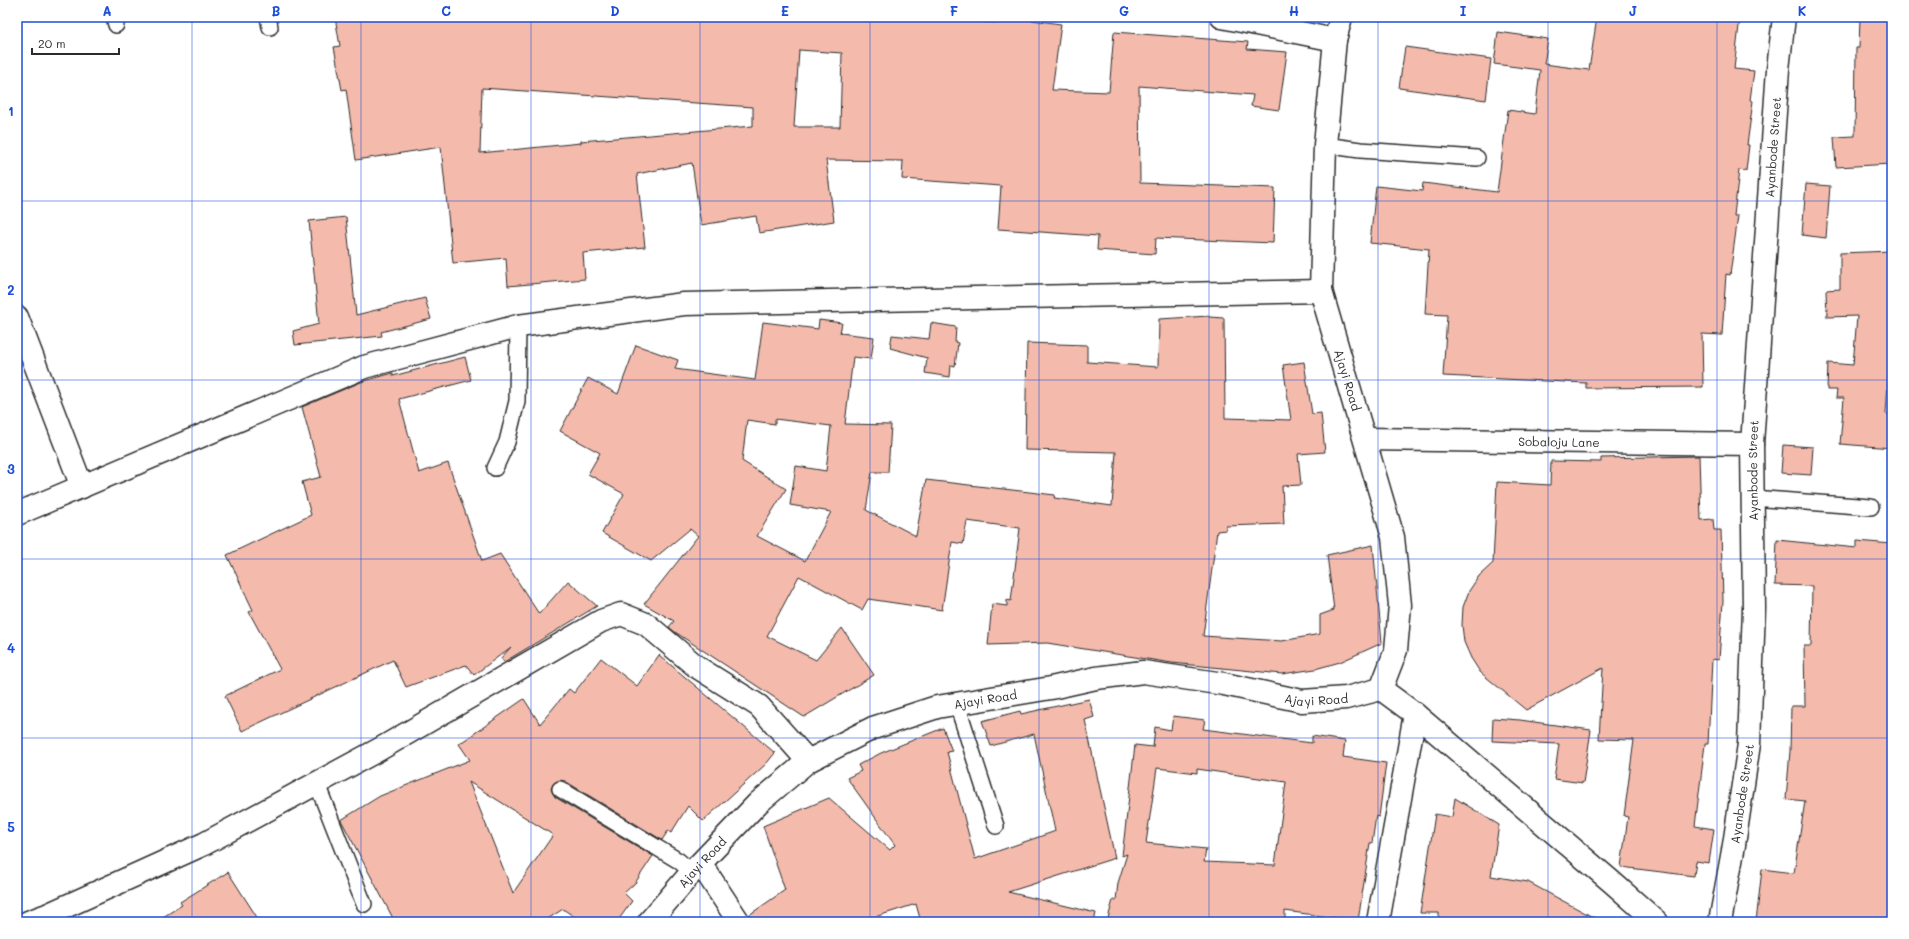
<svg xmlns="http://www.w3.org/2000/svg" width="1909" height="939" viewBox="0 0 1909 939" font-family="Mali,sans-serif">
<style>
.building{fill:#f4bbad;stroke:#2b2b2b;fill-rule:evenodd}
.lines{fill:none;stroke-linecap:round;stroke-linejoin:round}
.service-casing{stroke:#2b2b2b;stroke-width:18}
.minor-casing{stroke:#2b2b2b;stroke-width:25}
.service{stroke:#fff;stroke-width:15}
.minor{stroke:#fff;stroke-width:22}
.grid{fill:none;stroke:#1d4ed8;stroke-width:1;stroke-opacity:0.55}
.labels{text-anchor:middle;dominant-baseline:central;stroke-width:3.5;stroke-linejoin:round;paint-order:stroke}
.street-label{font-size:12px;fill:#2b2b2b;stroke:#fff}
.neatline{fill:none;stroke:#1d4ed8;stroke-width:1.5}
.grid-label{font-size:13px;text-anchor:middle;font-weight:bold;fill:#1d4ed8}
</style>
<rect width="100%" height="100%" fill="#fff"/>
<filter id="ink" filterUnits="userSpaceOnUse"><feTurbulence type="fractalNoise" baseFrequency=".025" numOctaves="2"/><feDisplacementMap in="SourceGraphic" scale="8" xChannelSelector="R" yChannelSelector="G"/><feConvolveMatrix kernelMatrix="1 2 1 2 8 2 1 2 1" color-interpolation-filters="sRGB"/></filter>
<g filter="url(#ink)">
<!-- building -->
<g class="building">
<path d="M 335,17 L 924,17 L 999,23 L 1000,17 L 1010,17 L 1061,24 L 1052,90 L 1109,92 L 1114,32 L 1248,42 L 1247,49 L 1287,52 L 1279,110 L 1251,106 L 1253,95 L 1139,86 L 1140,183 L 1275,188 L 1273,243 L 1156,238 L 1155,254 L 1097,250 L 1098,236 L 998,229 L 1001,186 L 902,179 L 903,161 L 826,160 L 834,221 L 759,233 L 756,216 L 701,225 L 692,163 L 637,174 L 645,247 L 583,253 L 585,279 L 508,286 L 506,258 L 453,263 L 441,147 L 356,160 L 346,89 L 342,90 L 334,47 L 340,46 ZM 799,50 L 842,53 L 840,127 L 794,127 ZM 482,88 L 753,107 L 753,126 L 581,141 L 581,143 L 480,153 Z"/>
<polygon points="1597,17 1740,17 1734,69 1754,71 1750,100 1753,101 1747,145 1749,145 1746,171 1739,170 1734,216 1738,216 1730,275 1726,274 1722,335 1702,334 1703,387 1586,388 1586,383 1443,376 1447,315 1425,314 1429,249 1370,243 1376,186 1422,191 1423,183 1497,192 1508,110 1535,114 1540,70 1494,64 1498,32 1548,39 1544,64 1589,70"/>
<polygon points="1860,17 1892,17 1892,105 1890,105 1892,164 1836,167 1834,137 1855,136 1856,48 1859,48"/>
<polygon points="1405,47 1491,59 1486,100 1399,88"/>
<polygon points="1806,184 1830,186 1826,238 1802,235"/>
<polygon points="346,217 356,315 425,298 431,319 381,332 382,336 295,345 293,331 319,324 309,221"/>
<polygon points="1892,251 1892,365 1889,365 1886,414 1892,414 1892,448 1840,444 1844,398 1836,398 1837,390 1827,390 1828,363 1853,365 1857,316 1827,317 1826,290 1840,289 1840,253"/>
<path d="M 1209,316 L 1209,317 L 1224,318 L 1225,418 L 1291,420 L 1283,365 L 1304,362 L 1312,414 L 1321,413 L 1325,452 L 1298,454 L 1301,485 L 1282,486 L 1284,524 L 1226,526 L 1226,530 L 1217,531 L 1203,636 L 1282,641 L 1320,634 L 1320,615 L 1334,610 L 1327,555 L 1373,545 L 1382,643 L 1340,662 L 1315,669 L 1282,674 L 1172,663 L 1047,643 L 988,645 L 992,604 L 1007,606 L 1007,600 L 1011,601 L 1020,528 L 967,521 L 963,544 L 952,542 L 942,610 L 868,599 L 862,610 L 799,576 L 767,636 L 816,660 L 842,628 L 874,675 L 804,717 L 675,632 L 669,627 L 674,621 L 644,604 L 698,536 L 690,529 L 651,561 L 602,533 L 624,494 L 588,474 L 600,453 L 560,431 L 588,378 L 618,394 L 636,345 L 678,360 L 675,369 L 755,380 L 763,322 L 818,329 L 819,320 L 842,323 L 840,333 L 874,337 L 871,359 L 853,357 L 845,424 L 891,425 L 888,472 L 872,472 L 866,510 L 916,536 L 926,480 L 1055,495 L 1054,498 L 1112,506 L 1116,452 L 1025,450 L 1027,343 L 1087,345 L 1087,362 L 1158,367 L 1159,319 ZM 775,419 L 831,426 L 826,471 L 796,466 L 790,505 L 831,512 L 805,561 L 757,536 L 786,489 L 742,461 L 747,420 L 775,424 Z"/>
<polygon points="931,323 956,327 955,342 958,343 955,366 951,365 950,377 925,373 927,358 890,348 892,335 929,339"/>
<polygon points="465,357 471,380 399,399 419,473 448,463 482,561 500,554 539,614 568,581 597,606 504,662 501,658 511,647 474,675 466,665 406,687 393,660 242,731 225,696 280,669 249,612 253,610 227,555 311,515 302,482 321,477 302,407 361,382 393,373 393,376"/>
<polygon points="1783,445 1813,447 1811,475 1781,473"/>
<polygon points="1699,456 1701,520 1713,519 1714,530 1721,530 1723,601 1719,660 1712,659 1708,744 1705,744 1695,826 1714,829 1709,863 1696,861 1694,876 1621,867 1628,817 1624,816 1634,740 1599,739 1603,668 1526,710 1480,672 1471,658 1464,642 1462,625 1463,607 1469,591 1479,576 1493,563 1497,482 1550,485 1551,461 1601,462 1601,458"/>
<polygon points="1777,540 1857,548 1857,541 1892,544 1892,922 1756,922 1762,869 1794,873 1805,801 1786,799 1790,751 1791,706 1805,706 1804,646 1811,646 1812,586 1775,585"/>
<path d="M 659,655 L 775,753 L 766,764 L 703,821 L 688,806 L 671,833 L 668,831 L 662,840 L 565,781 L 560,780 L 553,784 L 551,789 L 555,797 L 653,856 L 635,883 L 624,893 L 632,901 L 617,922 L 582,922 L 563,909 L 543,922 L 395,922 L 341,820 L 380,796 L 470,760 L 459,744 L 524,699 L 540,724 L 569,689 L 574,693 L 601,658 L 637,686 ZM 469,782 L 553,835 L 513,893 Z"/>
<polygon points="1089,699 1094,717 1085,720 1115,858 1008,892 1096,913 1094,922 921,922 916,904 859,922 751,922 749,915 785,890 763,826 829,798 890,850 895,845 847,778 861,771 858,765 881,753 943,728 952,751 947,752 975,859 1053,832 1055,831 1034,734 991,746 982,721 1020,711 1021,714"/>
<path d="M 1173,716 L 1205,720 L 1203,729 L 1312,743 L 1312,736 L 1345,741 L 1343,757 L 1386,763 L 1379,817 L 1376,816 L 1372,843 L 1370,843 L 1358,921 L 1285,911 L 1285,922 L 1107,922 L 1113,900 L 1116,900 L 1118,883 L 1127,854 L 1122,856 L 1135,745 L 1153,747 L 1155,727 L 1171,730 ZM 1157,768 L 1197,773 L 1197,769 L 1286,782 L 1275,865 L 1204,862 L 1206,849 L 1146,843 Z"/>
<polygon points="1493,718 1520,720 1591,730 1583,783 1554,779 1559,744 1492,741"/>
<polygon points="1455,798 1499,825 1491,876 1528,882 1602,922 1439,922 1439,913 1420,913 1435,814 1452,817"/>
<polygon points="228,872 260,922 155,922 182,905 180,902"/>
</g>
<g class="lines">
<defs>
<g id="service">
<polyline points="114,17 116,25"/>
<polyline points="268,17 270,27"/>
<polyline points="1325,145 1360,150 1477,158"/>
<polyline points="495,468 507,442 517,401 518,326"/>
<polyline points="1753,498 1871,507"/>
<polyline points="957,704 996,826"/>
<polyline points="317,784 364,904"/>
<polyline points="560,789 679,861 692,872"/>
</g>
<g id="minor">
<polyline points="1222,17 1335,40"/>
<polyline points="17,317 82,487"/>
<path id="s1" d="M 1365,439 L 1752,444"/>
<polyline points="17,514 364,367 518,326 684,304 1321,291"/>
<polyline points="1381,689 1415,714 1613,883 1657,922"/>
<polyline points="701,864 739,922"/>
<polyline points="28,922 47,915 204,844 380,749 601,621 621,614 646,624 697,667 759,706 808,761"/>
<path id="s2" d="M 649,922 L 692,872 L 758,803 L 808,761 L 873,728 L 937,707 L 1051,688 L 1096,678 L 1143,672 L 1224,684 L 1302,701 L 1346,698 L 1381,689 L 1396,650 L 1400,605 L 1393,537 L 1321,291 L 1325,145 L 1335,40 L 1341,17"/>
<polyline points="1378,922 1415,714"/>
<path id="s3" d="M 1720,922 L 1734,845 L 1749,744 L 1754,608 L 1752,444 L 1778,69 L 1784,17"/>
</g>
</defs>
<!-- service casing -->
<use href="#service" class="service-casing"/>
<!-- minor casing -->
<use href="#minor" class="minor-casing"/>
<!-- service -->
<use href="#service" class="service"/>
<!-- minor -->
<use href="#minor" class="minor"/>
</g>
</g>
<!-- grid -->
<path class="grid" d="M 192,17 L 192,922M 361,17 L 361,922M 531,17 L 531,922M 700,17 L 700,922M 870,17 L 870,922M 1039,17 L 1039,922M 1209,17 L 1209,922M 1378,17 L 1378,922M 1548,17 L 1548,922M 1717,17 L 1717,922M 17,201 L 1892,201M 17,380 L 1892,380M 17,559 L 1892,559M 17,738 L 1892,738"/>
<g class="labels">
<!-- street labels -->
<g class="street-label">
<text stroke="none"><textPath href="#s3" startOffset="778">Ayanbode Street</textPath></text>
<text transform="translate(1348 380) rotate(73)">Ajayi Road</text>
<text stroke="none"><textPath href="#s1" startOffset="194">Sobaloju Lane</textPath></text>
<text stroke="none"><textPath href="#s3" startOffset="454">Ayanbode Street</textPath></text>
<text stroke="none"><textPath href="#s2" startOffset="752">Ajayi Road</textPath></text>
<text stroke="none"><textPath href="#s2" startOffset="416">Ajayi Road</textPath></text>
<text stroke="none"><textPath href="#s3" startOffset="130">Ayanbode Street</textPath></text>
<text stroke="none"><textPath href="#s2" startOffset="80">Ajayi Road</textPath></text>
</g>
</g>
<!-- margin -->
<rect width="1909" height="939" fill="none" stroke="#fff" stroke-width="44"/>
<!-- scale -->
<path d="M32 48v6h87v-6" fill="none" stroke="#2b2b2b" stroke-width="2"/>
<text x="38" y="48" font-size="12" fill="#2b2b2b" stroke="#ffffff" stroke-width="3" paint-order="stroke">20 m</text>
<rect x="22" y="22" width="1865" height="895" class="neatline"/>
<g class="grid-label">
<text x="107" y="16">A</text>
<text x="276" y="16">B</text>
<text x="446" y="16">C</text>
<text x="615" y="16">D</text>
<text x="785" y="16">E</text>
<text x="954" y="16">F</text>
<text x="1124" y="16">G</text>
<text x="1294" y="16">H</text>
<text x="1463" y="16">I</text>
<text x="1633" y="16">J</text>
<text x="1802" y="16">K</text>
<text x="11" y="116">1</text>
<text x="11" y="295">2</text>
<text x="11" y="474">3</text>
<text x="11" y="653">4</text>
<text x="11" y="832">5</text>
</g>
</svg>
